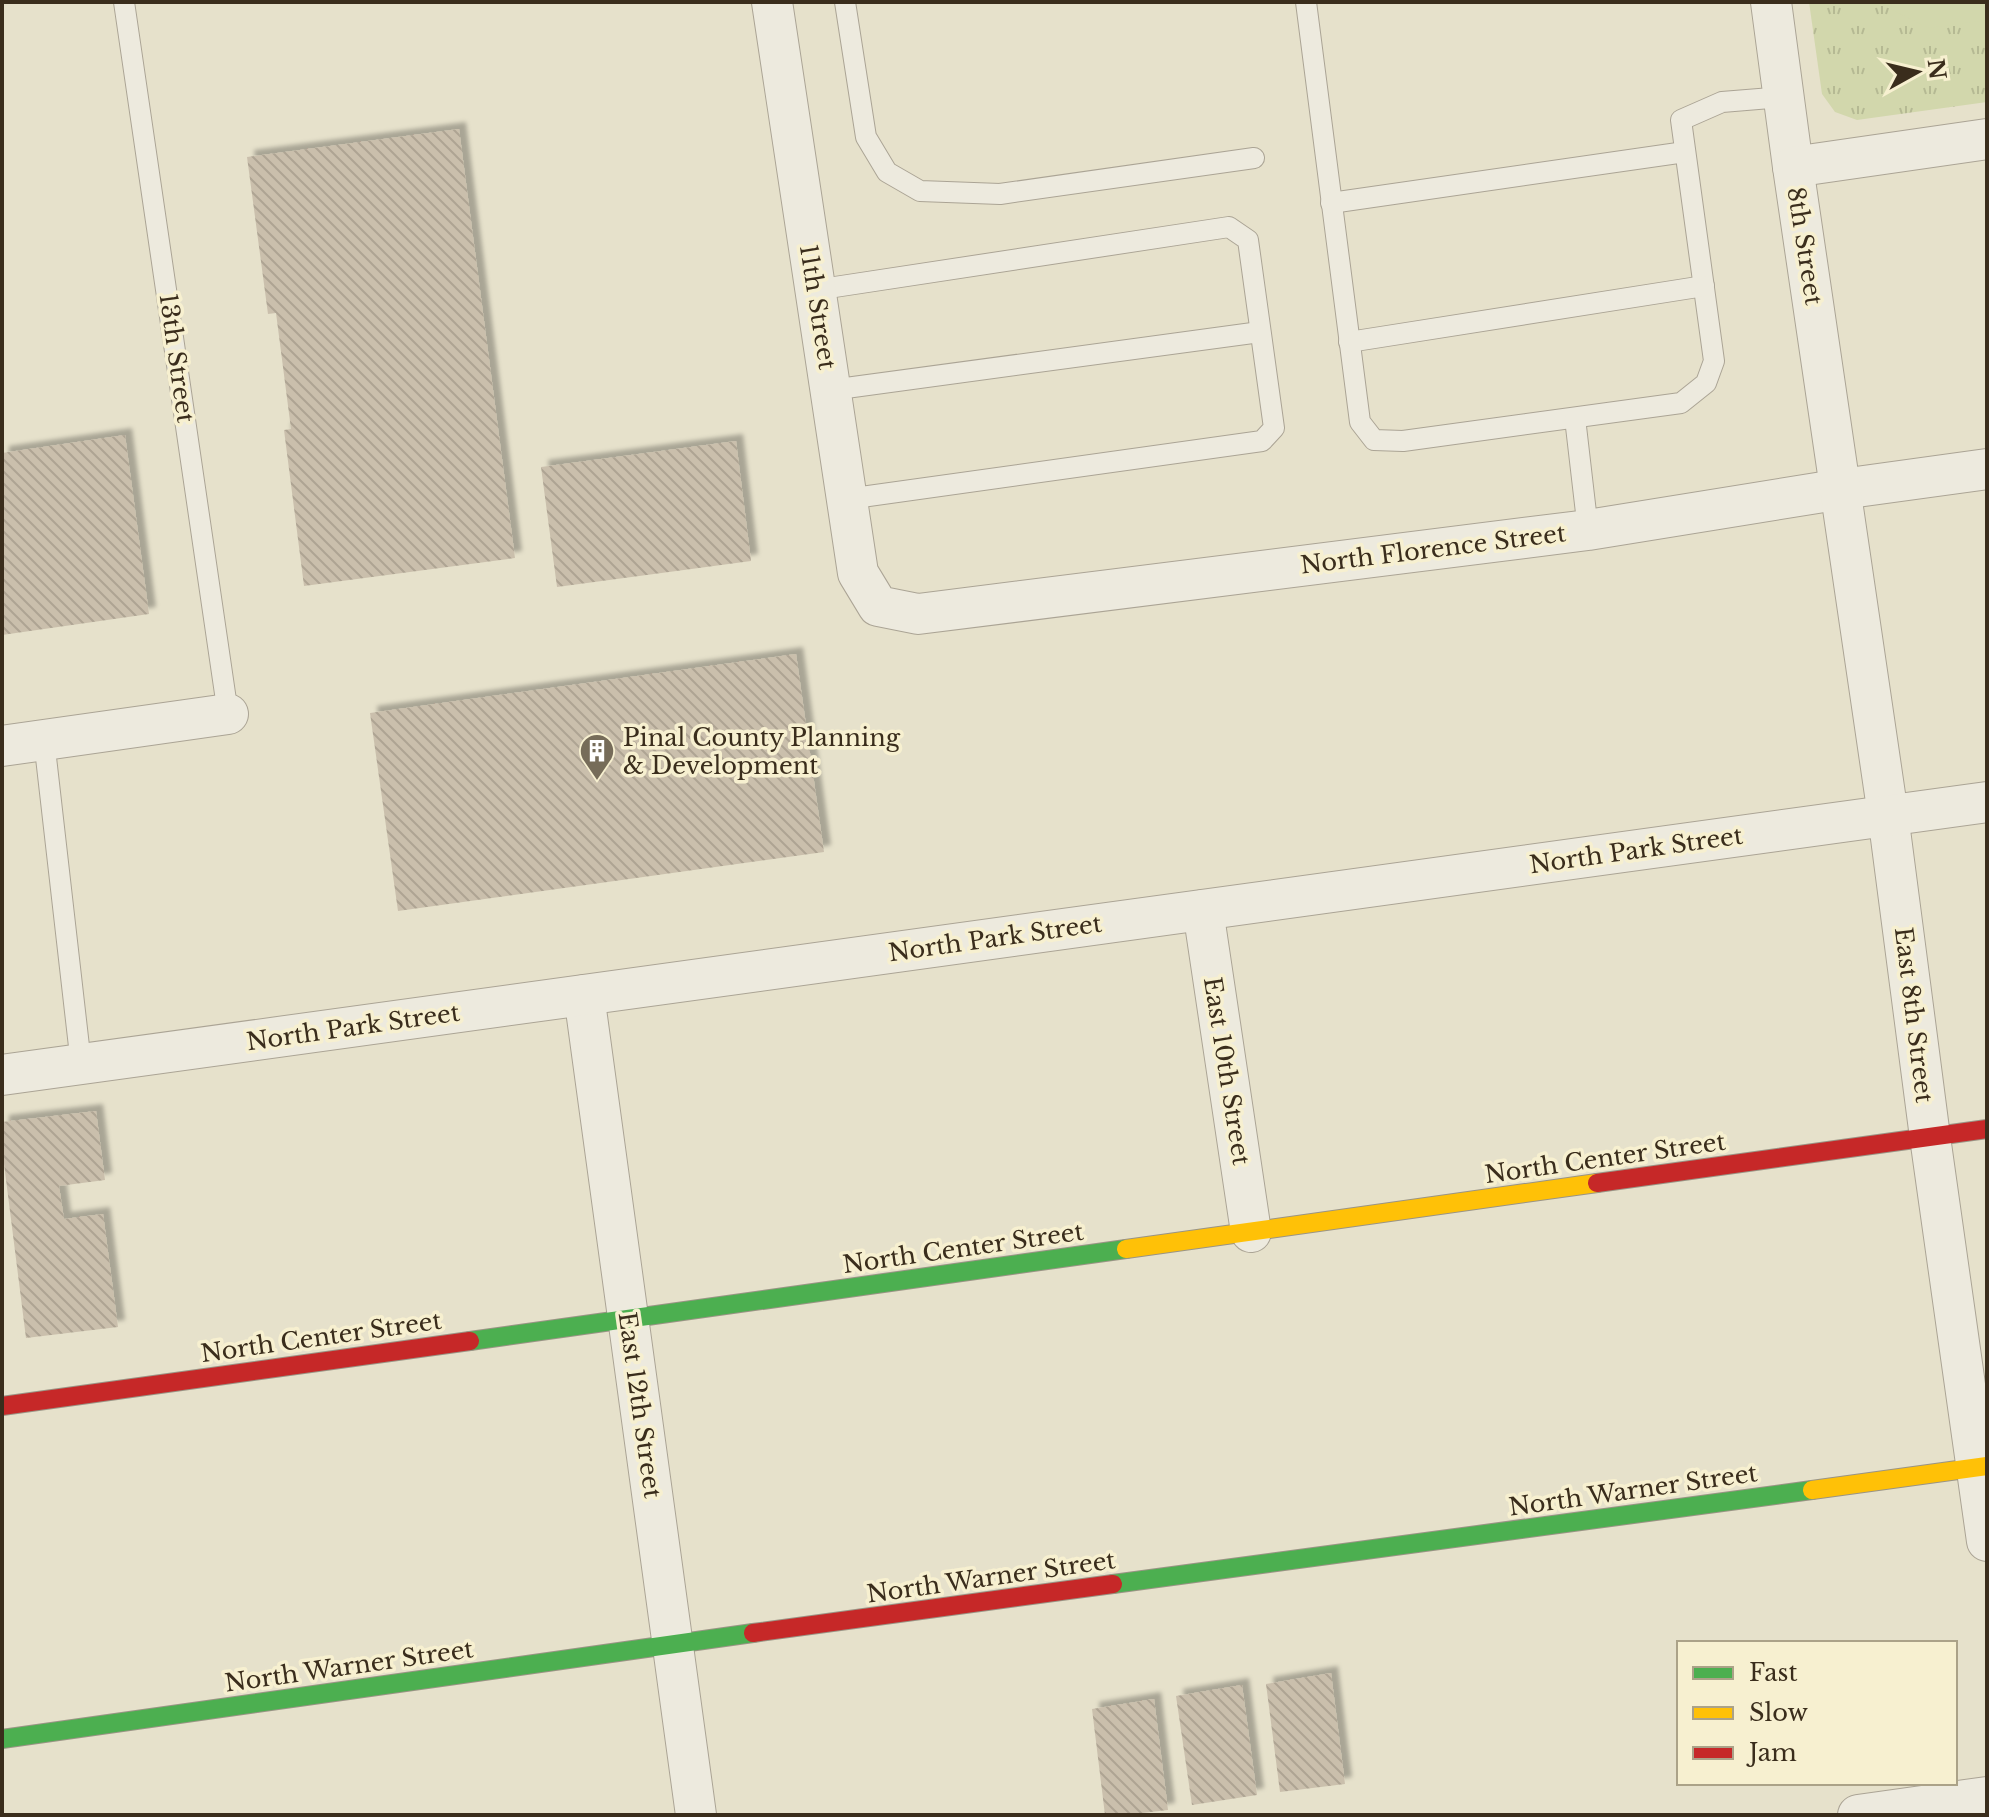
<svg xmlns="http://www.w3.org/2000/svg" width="1989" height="1817" viewBox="0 0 1989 1817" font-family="'Libre Baskerville',serif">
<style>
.grass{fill:url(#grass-tufts)}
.pitch{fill:#d2d7ac}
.building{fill:url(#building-back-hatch);filter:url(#shadow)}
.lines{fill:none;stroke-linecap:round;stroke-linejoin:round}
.lane-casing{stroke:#aba495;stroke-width:22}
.street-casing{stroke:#aba495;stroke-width:42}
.fast-casing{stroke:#9a9485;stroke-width:20}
.slow-casing{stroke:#9a9485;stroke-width:20}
.jam-casing{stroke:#9a9485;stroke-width:20}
.lane{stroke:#edeade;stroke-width:20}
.street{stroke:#edeade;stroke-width:40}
.fast{stroke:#4caf50;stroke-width:18}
.slow{stroke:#ffc107;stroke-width:18}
.jam{stroke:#c62828;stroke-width:18}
.labels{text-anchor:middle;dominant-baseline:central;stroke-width:7;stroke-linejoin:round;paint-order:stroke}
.street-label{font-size:24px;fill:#3a2d1c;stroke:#f7f0d0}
.poi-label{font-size:24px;fill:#3a2d1c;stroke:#f7f0d0;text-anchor:start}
</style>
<defs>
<pattern id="grass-tufts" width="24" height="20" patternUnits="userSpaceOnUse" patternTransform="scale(2)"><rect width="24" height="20" fill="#d2d7ac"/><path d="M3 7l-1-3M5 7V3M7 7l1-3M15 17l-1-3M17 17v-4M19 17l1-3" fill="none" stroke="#b5b993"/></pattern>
<pattern id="building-back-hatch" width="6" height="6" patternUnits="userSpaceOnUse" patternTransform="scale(2)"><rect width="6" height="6" fill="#cabfac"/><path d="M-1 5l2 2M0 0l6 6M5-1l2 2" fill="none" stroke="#aea493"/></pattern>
<filter id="shadow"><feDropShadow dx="7" dy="-7" stdDeviation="2" flood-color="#0004"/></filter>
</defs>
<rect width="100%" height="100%" fill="#e6e1cb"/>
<!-- grass -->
<polygon class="grass" points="1809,2 1987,2 1987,102 1857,120 1835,112 1822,94"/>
<!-- pitch -->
<polygon class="pitch" points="1891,2 1987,2 1987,20 1929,28 1892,10"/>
<!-- building -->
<g class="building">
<polygon points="459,129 515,558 304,586 284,430 291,429 276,313 268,314 247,157"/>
<polygon points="125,435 149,614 2,635 2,453"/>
<polygon points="736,441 751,561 557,587 541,467"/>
<polygon points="796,654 824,852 398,911 370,713"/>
<polygon points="96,1111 105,1180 59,1186 64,1219 103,1214 118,1327 26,1338 2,1148 2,1122"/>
<polygon points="1331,1673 1345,1784 1280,1792 1266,1684"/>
<polygon points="1242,1685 1257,1795 1192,1805 1176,1696"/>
<polygon points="1154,1699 1168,1810 1125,1815 1105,1815 1092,1709"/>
</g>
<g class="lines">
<defs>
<g id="lane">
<polyline points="124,2 228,714"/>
<polyline points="845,2 866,137 887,172 920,191 1000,194 1254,158"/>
<polyline points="1306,2 1360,422 1374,440 1403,441 1681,403 1706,383 1714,361 1681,120 1722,102 1784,97"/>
<polyline points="1331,203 1685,152"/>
<polyline points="815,290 1229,227 1248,240 1274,428 1262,441 847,499"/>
<polyline points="1349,342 1704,286"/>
<polyline points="831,390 1260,332"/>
<polyline points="1575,418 1588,530"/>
<polyline points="44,740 81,1064"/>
</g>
<g id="street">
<polyline points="772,2 858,573 878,606 918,614 1588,530 1842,489 1987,469"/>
<polyline points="1771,2 1793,167 1888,815 1930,1137 1987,1541"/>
<polyline points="1793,167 1987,139"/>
<polyline points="2,746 228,714"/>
<polyline points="1203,910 1251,1232"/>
<polyline points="584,995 696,1815"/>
<polyline points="2,1075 1987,802"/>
<polyline points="1858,1815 1987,1797"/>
</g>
<g id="fast">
<polyline points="470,1341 1126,1249"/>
<polyline points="1113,1584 1812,1490"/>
<polyline points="2,1739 753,1633"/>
</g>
<g id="slow">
<polyline points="1126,1249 1597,1183"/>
<polyline points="1812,1490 1987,1466"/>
</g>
<g id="jam">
<polyline points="1597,1183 1987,1129"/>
<polyline points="2,1406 470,1341"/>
<polyline points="753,1633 1113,1584"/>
</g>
</defs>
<!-- lane casing -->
<use href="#lane" class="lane-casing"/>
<!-- street casing -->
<use href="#street" class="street-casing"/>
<!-- fast casing -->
<use href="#fast" class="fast-casing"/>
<!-- slow casing -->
<use href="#slow" class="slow-casing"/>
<!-- jam casing -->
<use href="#jam" class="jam-casing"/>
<!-- lane -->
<use href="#lane" class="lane"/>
<!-- street -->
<use href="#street" class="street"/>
<!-- fast -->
<use href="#fast" class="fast"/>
<!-- slow -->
<use href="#slow" class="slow"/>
<!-- jam -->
<use href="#jam" class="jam"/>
</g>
<!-- icons -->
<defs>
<symbol id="building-pin" viewBox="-11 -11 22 30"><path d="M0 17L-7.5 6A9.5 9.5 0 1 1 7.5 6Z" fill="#766c59" stroke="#f7f0d0"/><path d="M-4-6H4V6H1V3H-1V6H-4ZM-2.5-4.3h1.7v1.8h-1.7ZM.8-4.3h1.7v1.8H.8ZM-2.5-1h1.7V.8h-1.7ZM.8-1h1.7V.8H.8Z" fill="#fff"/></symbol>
</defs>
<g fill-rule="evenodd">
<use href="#building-pin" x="577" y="731" width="40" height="54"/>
</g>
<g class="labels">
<!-- street labels -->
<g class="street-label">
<text transform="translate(1805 246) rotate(81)">8th Street</text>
<text transform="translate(818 307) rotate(81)">11th Street</text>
<text transform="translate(177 358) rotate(82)">13th Street</text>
<text transform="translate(1433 549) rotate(-7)">North Florence Street</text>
<text transform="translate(1636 850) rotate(-8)">North Park Street</text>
<text transform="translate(995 938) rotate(-8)">North Park Street</text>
<text transform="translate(1914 1015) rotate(83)">East 8th Street</text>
<text transform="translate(353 1027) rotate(-8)">North Park Street</text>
<text transform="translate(1227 1071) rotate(81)">East 10th Street</text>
<text transform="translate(1605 1158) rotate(-8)">North Center Street</text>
<text transform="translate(963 1248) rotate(-8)">North Center Street</text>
<text transform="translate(321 1337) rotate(-8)">North Center Street</text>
<text transform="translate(640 1405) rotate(82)">East 12th Street</text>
<text transform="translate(1633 1490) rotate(-8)">North Warner Street</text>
<text transform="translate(991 1577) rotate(-8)">North Warner Street</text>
<text transform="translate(349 1666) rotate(-8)">North Warner Street</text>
</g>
<!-- poi labels -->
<g class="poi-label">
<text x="623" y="737">Pinal County Planning<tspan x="623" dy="28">&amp; Development</tspan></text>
</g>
</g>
<!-- border -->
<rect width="1989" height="1817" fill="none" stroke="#3a2d1c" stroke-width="8"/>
<!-- legend -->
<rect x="1677" y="1641" width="280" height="144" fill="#f7f0d0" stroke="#aba288" stroke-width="2"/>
<rect x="1693" y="1667" width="40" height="12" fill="#4caf50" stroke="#aba288" stroke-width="2"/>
<text x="1749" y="1681" font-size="24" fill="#3a2d1c">Fast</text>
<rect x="1693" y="1707" width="40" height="12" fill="#ffc107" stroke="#aba288" stroke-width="2"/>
<text x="1749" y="1721" font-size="24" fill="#3a2d1c">Slow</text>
<rect x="1693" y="1747" width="40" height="12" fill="#c62828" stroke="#aba288" stroke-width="2"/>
<text x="1749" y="1761" font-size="24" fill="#3a2d1c">Jam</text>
<!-- north arrow -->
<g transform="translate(1917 72) rotate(82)" stroke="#f7f0d0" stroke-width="6" paint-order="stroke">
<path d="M0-6L14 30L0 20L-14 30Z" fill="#3a2d1c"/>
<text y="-12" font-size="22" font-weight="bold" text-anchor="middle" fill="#3a2d1c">N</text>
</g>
</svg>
